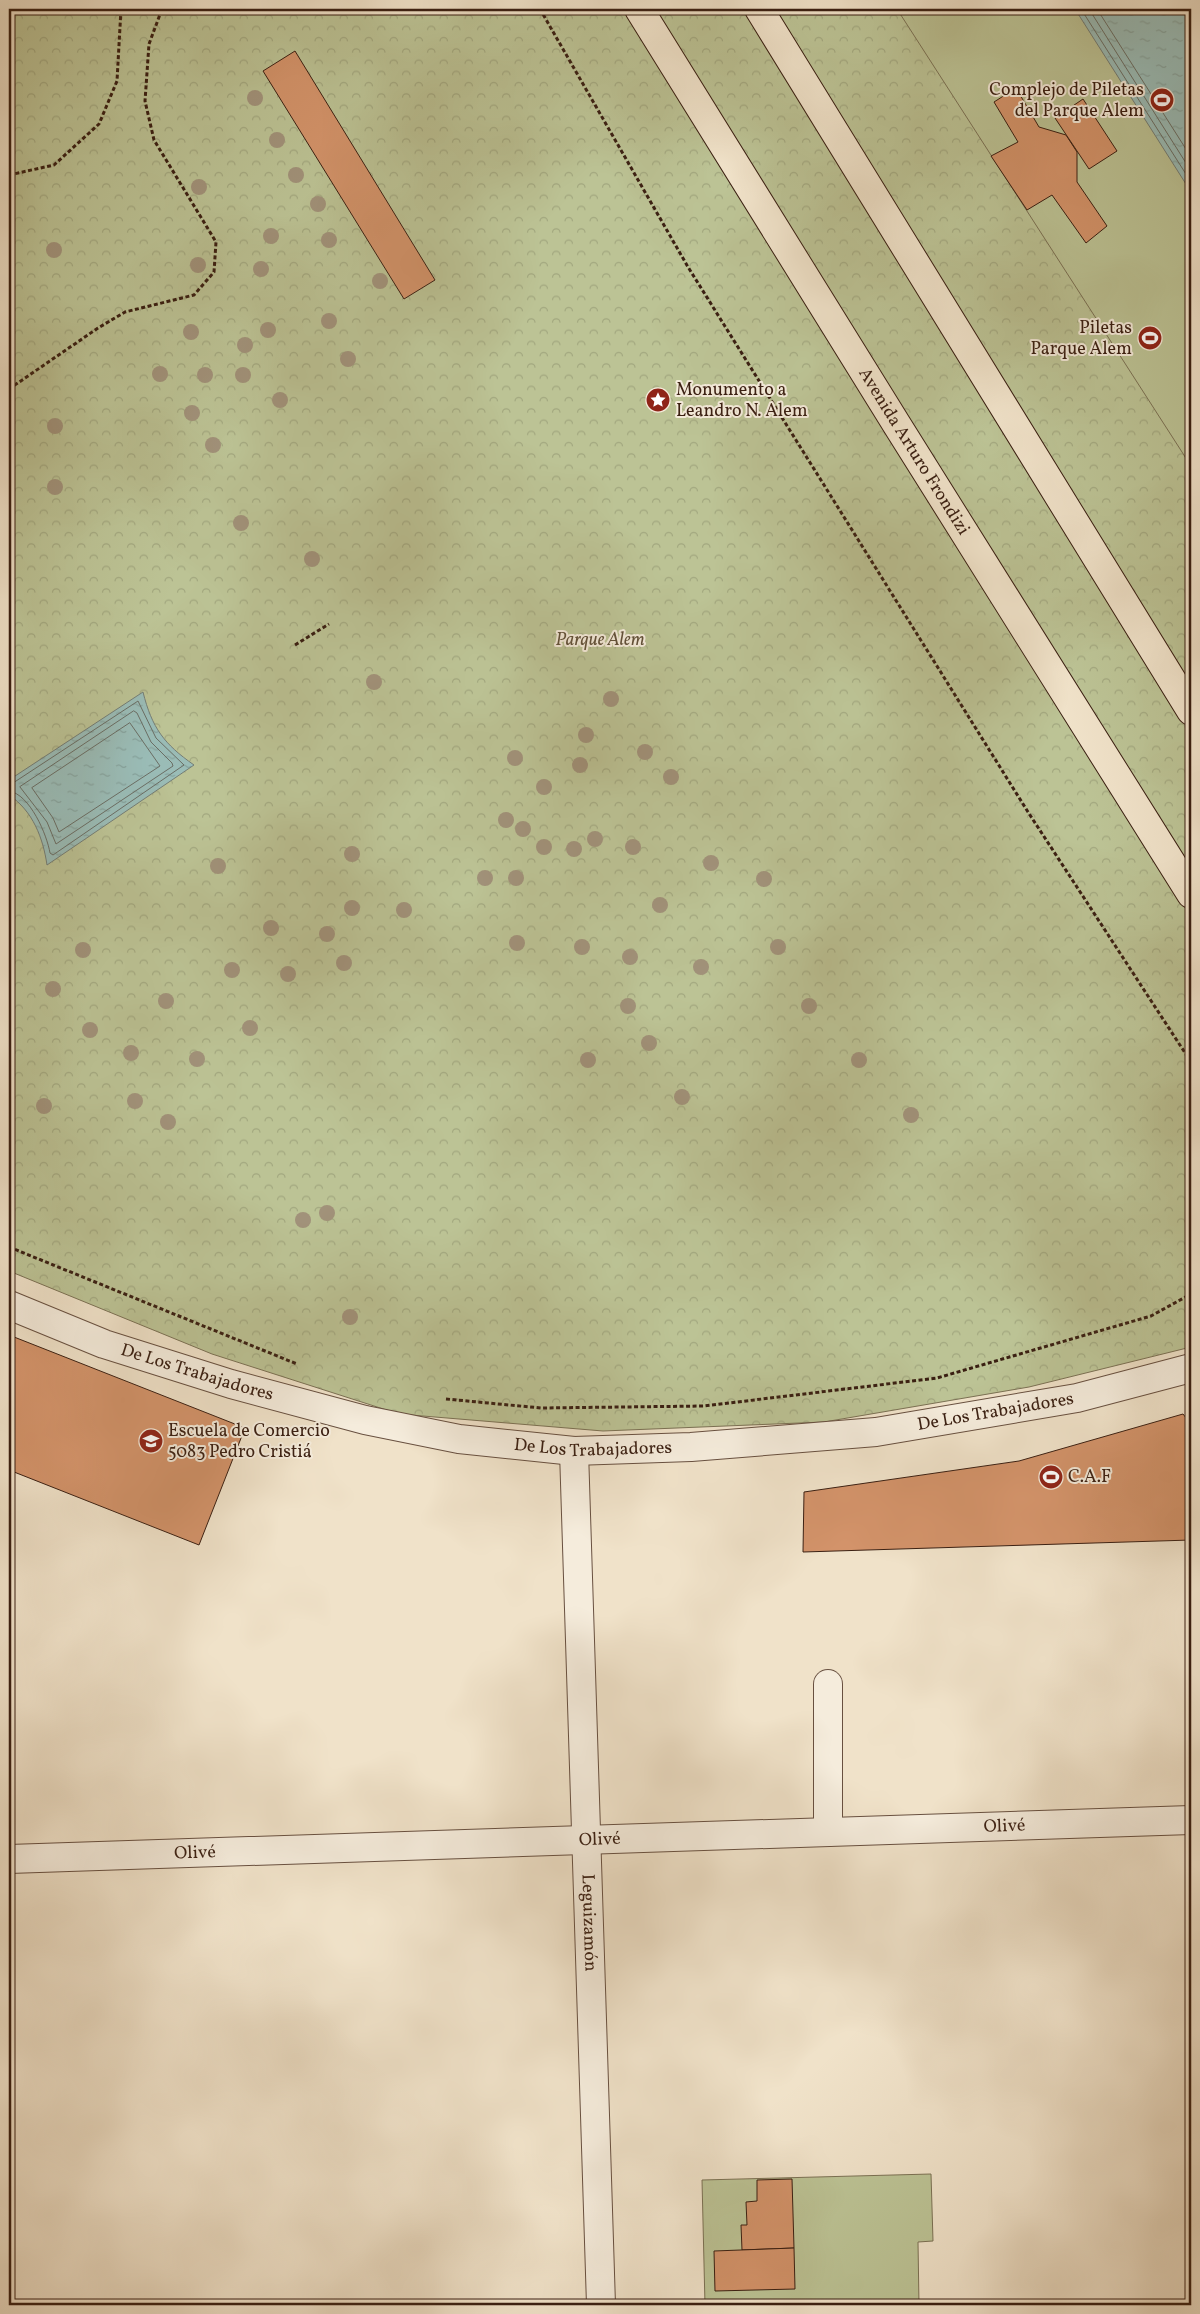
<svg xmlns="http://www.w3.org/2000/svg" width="1200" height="2314" viewBox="0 0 1200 2314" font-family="Vollkorn,serif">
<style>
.forest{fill:url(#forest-crowns);stroke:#7b7154}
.pitch{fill:#bcc395;stroke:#7b7154}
.water{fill:url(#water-ripples);stroke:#747e76}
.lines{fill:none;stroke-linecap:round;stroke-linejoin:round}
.shore{stroke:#6a6e65;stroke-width:1}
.building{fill:#d3936a;stroke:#3a1f12}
.minor-casing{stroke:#685040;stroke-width:30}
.major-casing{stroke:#3a1f12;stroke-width:30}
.path{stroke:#3a1f12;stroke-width:3;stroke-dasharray:4 2.5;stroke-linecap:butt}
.minor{stroke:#f5ecdc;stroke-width:28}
.major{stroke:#f0e2c9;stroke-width:28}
.tree{fill:#a1927a}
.labels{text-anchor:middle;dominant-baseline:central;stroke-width:4;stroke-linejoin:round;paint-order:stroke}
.poi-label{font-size:18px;fill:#3a1f12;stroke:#f5ecdc;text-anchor:start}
.street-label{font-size:18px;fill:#3a1f12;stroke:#f5ecdc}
.park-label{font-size:18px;font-style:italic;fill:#615039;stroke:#f5ecdc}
</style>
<defs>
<pattern id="forest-crowns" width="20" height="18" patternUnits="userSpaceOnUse" patternTransform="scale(1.25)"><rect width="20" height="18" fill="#bcc395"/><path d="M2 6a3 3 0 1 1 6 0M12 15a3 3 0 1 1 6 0" fill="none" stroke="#a2a77f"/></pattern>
<pattern id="water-ripples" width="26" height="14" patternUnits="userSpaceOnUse" patternTransform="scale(1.25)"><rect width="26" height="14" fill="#9abdb8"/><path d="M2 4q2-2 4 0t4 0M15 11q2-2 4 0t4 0" fill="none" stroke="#85a29d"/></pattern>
</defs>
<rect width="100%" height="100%" fill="#f0e2c9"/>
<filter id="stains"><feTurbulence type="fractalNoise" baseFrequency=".004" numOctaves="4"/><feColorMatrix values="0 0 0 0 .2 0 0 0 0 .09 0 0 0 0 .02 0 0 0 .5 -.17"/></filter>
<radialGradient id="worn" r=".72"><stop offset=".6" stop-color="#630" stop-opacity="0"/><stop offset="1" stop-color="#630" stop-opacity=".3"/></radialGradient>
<!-- forest -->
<polygon class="forest" points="9,9 1191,9 1191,1347 1029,1387 824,1422 603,1431 399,1414 212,1354 9,1271"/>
<!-- pitch -->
<g class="pitch">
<polygon points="897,9 1191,9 1191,466"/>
<polygon points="931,2174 933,2241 918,2242 919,2305 705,2305 702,2180"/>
</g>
<!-- water -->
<g class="water">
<polygon points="1075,9 1191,9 1191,192"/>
<path d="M 143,692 C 152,728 164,744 194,765 L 47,865 C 43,838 33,811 9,795 L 9,780 Z"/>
</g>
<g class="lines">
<!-- shore -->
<g class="shore">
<polyline points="1081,9 1191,182"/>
<polyline points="1089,9 1191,171"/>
<polyline points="1097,9 1191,157"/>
<polygon points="134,711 137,713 151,742 172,763 173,766 56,844 47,822 20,787"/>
<polygon points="130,723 160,766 59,832 53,818 32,788"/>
<path d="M 9,784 L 13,783 L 138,701 L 156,738 L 184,765 L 53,855 L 50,853 C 47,835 30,794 9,791"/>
</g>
</g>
<!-- building -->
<g class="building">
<polygon points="295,51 435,280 404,299 263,71"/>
<polygon points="1016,88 1039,127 1066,135 1077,152 1077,182 1107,226 1086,243 1052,195 1027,210 991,156 1018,142 994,102"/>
<polygon points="1083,99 1117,151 1089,169 1055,118"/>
<polygon points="9,1335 245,1428 199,1545 9,1470"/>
<polygon points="1183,1414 1191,1424 1191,1540 803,1552 804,1492 1019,1461"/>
<polygon points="792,2179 794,2248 742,2250 741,2225 747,2225 746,2202 757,2201 757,2180"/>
<polygon points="794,2248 795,2289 715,2291 714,2251"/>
</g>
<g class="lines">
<defs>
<g id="minor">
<path id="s1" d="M 9,1305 L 104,1344 L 231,1384 L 365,1420 L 459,1439 L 574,1451 L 691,1447 L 876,1432 L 1077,1398 L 1191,1368"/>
<path id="s2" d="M 574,1451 L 601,2305"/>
<polyline points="828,1684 828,1832"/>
<path id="s3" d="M 9,1859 L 1191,1820"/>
</g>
<g id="major">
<path id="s4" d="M 639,9 L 897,425 L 1191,894"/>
<polyline points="759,9 1191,711"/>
</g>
</defs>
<!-- minor casing -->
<use href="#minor" class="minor-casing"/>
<!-- major casing -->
<use href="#major" class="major-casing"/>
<!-- path -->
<g class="path">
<polyline points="540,9 688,267 1028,812 1191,1062"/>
<polyline points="9,175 54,165 99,124 117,81 121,9"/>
<polyline points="9,389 98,328 125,312 194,295 214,272 216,242 154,140 145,101 149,44 162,9"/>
<polyline points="295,645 329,624"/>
<polyline points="9,1247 297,1364"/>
<polyline points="446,1399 541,1408 704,1406 937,1378 1151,1316 1191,1294"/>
</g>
<!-- minor -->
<use href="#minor" class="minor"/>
<!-- major -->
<use href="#major" class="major"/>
</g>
<!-- trees -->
<g class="tree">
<circle cx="255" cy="98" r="8"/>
<circle cx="277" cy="140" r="8"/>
<circle cx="296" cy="175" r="8"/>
<circle cx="199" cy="187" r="8"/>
<circle cx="318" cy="204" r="8"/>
<circle cx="271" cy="236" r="8"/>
<circle cx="329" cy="240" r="8"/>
<circle cx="54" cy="250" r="8"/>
<circle cx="198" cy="265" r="8"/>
<circle cx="261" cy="269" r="8"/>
<circle cx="380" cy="281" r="8"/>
<circle cx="329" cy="321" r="8"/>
<circle cx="268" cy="330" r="8"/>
<circle cx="191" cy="332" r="8"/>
<circle cx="245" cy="345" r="8"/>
<circle cx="348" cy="359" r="8"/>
<circle cx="160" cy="374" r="8"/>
<circle cx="205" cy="375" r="8"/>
<circle cx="243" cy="375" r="8"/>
<circle cx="280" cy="400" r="8"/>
<circle cx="192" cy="413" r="8"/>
<circle cx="55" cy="426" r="8"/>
<circle cx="213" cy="445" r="8"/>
<circle cx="55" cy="487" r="8"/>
<circle cx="241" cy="523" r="8"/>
<circle cx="312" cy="559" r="8"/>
<circle cx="374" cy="682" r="8"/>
<circle cx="611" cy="699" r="8"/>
<circle cx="586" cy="735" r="8"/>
<circle cx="645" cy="752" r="8"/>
<circle cx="515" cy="758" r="8"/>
<circle cx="580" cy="765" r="8"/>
<circle cx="671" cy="777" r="8"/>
<circle cx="544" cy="787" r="8"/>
<circle cx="506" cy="820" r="8"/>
<circle cx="523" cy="829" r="8"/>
<circle cx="595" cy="839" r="8"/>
<circle cx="544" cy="847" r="8"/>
<circle cx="633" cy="847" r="8"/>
<circle cx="574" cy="849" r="8"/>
<circle cx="352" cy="854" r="8"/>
<circle cx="711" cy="863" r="8"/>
<circle cx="218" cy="866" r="8"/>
<circle cx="485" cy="878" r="8"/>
<circle cx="516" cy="878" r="8"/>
<circle cx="764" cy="879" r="8"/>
<circle cx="660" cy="905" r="8"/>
<circle cx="352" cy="908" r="8"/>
<circle cx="404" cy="910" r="8"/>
<circle cx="271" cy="928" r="8"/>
<circle cx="327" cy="934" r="8"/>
<circle cx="517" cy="943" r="8"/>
<circle cx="582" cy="947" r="8"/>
<circle cx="778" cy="947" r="8"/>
<circle cx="83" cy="950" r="8"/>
<circle cx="630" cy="957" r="8"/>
<circle cx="344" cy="963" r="8"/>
<circle cx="701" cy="967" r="8"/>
<circle cx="232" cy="970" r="8"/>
<circle cx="288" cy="974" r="8"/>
<circle cx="53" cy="989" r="8"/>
<circle cx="166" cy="1001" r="8"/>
<circle cx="628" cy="1006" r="8"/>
<circle cx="809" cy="1006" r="8"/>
<circle cx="250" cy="1028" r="8"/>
<circle cx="90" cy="1030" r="8"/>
<circle cx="649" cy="1043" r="8"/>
<circle cx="131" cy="1053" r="8"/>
<circle cx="197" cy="1059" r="8"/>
<circle cx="588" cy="1060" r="8"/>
<circle cx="859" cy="1060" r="8"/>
<circle cx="682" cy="1097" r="8"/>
<circle cx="135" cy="1101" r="8"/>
<circle cx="44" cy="1106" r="8"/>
<circle cx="911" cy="1115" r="8"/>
<circle cx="168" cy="1122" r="8"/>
<circle cx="327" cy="1213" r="8"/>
<circle cx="303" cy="1220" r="8"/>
<circle cx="350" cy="1317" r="8"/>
</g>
<!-- icons -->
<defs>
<symbol id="stadium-disc" viewBox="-11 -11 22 22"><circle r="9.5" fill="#8f2418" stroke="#f5ecdc"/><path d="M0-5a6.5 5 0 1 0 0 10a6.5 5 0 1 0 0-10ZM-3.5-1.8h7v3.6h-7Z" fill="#fff"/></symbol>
<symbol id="sight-disc" viewBox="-11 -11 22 22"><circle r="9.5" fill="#8f2418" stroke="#f5ecdc"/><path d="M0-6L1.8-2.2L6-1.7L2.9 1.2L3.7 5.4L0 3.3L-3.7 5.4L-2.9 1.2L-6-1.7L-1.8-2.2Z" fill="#fff"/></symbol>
<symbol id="school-disc" viewBox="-11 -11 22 22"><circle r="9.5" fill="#8f2418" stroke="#f5ecdc"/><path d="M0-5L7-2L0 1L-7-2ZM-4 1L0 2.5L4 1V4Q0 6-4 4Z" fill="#fff"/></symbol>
</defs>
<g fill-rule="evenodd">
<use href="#stadium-disc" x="1148" y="86" width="28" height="28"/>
<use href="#stadium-disc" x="1136" y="324" width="28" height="28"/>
<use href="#sight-disc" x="644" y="386" width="28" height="28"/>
<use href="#school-disc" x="137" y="1427" width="28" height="28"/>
<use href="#stadium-disc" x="1037" y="1463" width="28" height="28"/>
</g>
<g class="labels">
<!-- poi labels -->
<g class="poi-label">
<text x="1144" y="90" text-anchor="end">Complejo de Piletas<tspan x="1144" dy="21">del Parque Alem</tspan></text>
<text x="1132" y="328" text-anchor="end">Piletas<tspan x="1132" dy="21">Parque Alem</tspan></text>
<text x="676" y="390">Monumento a<tspan x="676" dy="21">Leandro N. Alem</tspan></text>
<text x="168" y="1431">Escuela de Comercio<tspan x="168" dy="21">5083 Pedro Cristiá</tspan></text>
<text x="1068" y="1477">C.A.F</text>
</g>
<!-- street labels -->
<g class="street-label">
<text stroke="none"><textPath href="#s4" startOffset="521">Avenida Arturo Frondizi</textPath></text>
<text stroke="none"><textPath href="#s1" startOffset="200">De Los Trabajadores</textPath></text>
<text stroke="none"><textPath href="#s1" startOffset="1010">De Los Trabajadores</textPath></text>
<text stroke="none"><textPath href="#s1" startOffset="605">De Los Trabajadores</textPath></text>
<text stroke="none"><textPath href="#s3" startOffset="996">Olivé</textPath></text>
<text stroke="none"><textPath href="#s3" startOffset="591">Olivé</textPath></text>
<text stroke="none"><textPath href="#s3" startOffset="186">Olivé</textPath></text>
<text stroke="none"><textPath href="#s2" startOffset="472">Leguizamón</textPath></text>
</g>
<!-- park labels -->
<g class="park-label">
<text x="600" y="640">Parque Alem</text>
</g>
</g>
<!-- margin -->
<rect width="1200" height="2314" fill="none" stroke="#f0e2c9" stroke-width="30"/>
<rect x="10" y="10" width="1180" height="2294" fill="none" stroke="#3a1f12" stroke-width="2.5"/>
<rect x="15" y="15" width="1170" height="2284" fill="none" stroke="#3a1f12"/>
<rect width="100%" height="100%" filter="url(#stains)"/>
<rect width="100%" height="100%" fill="url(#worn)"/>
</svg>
